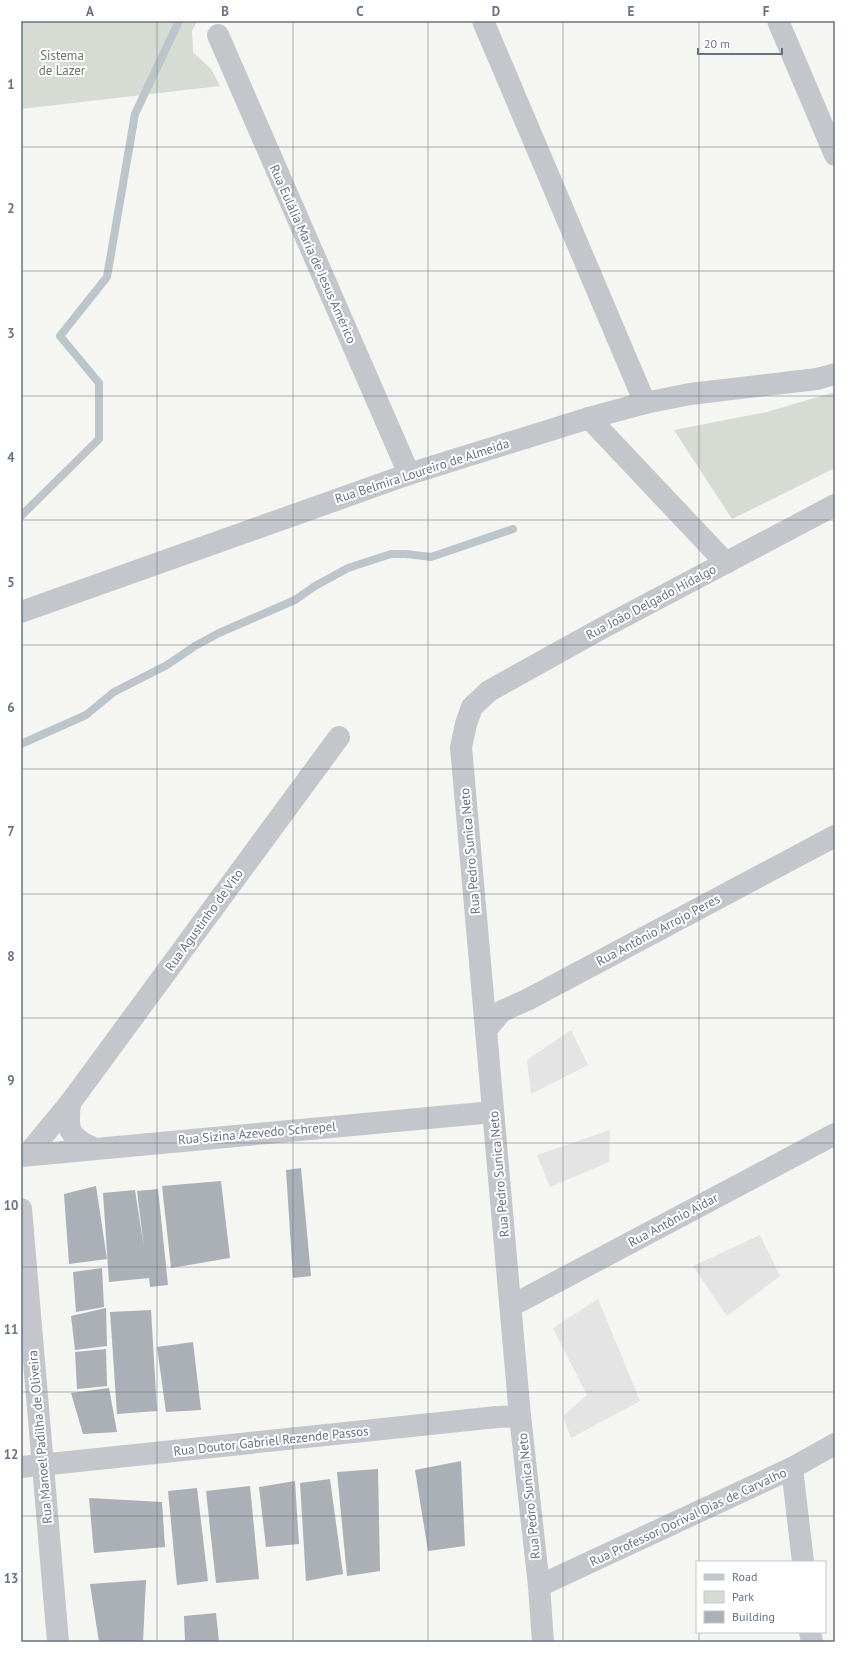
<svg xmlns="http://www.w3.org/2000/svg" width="856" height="1663" viewBox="0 0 856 1663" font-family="'PT Sans',sans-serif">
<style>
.built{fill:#e3e4e3}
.green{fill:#d6dcd3}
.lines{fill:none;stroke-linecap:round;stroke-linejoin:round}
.stream{stroke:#bcc5ca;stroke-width:8}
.building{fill:#aab0b6}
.street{stroke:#c3c6ca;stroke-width:22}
.grid{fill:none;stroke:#657282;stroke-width:1;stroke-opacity:0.55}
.labels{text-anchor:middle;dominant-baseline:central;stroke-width:4;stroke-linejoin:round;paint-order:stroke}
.park-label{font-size:13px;fill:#667964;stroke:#fff}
.street-label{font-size:13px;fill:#657282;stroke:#fff}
.neatline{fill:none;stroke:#657282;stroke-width:1.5}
.grid-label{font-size:13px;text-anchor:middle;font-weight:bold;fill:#657282}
</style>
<rect width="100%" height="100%" fill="#f5f5f2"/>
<!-- built -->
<g class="built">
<polygon points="571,1030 588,1065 531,1094 527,1060"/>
<polygon points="610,1130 609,1162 550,1187 537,1155"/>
<polygon points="760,1235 780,1276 727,1316 693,1266"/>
<polygon points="598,1299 640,1401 571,1438 563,1416 587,1395 553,1328"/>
</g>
<!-- green -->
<g class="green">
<polygon points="21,21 197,21 192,31 193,52 211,69 220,86 21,109"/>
<polygon points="835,392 835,468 732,519 674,430 767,412"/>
</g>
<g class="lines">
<!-- stream -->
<g class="stream">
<polyline points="21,516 99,439 99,383 60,336 107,277 135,114 179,21"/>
<polyline points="21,744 86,715 114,692 167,665 195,646 219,633 295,600 315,586 348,568 391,554 406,554 431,557 513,529"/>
</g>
</g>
<!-- building -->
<g class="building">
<polygon points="301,1168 311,1276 293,1278 286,1170"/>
<polygon points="221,1181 230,1258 171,1268 162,1186"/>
<polygon points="96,1186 107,1259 69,1264 64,1194"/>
<polygon points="158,1189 168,1285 150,1287 149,1278 109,1282 103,1193 135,1190 144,1248 137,1191"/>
<polygon points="102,1268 104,1307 76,1312 73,1272"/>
<polygon points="106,1308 107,1346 75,1350 71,1316"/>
<polygon points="151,1310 157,1411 117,1414 110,1312"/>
<polygon points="193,1342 201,1410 166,1412 157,1347"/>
<polygon points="106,1349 107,1386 77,1389 75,1352"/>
<polygon points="109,1388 117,1432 83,1434 71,1393"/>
<polygon points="461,1461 465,1546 428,1551 415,1470"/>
<polygon points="378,1469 380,1571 347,1576 337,1472"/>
<polygon points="330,1479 343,1574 306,1581 300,1483"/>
<polygon points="295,1481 299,1544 266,1547 259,1487"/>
<polygon points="250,1486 259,1579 216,1583 206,1491"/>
<polygon points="197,1488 208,1581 177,1585 168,1491"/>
<polygon points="89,1498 162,1502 165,1547 94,1553"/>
<polygon points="146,1580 143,1642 99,1642 90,1584"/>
<polygon points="216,1613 219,1642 185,1642 184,1616"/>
</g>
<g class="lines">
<!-- street -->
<g class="street">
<polyline points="483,21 645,403"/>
<polyline points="778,21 835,155"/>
<polyline points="218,35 409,474"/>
<polyline points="589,418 726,563"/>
<polyline points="21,612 409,474 589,418 645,403 690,394 817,379 835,374"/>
<polyline points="486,1030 502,1011 527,1000 835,836"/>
<path d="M 70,1103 C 67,1130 68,1136 93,1148"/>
<polyline points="27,1155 70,1103 339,737"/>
<polyline points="21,1156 493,1112"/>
<polyline points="21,1209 58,1642"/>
<polyline points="511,1306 835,1134"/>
<polyline points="21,1467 497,1417 520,1416"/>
<polyline points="792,1468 803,1562"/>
<polyline points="539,1586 792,1468 835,1444"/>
<polyline points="810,1632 812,1642"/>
<polyline points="543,1642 539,1586 520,1416 461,747 466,724 472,707 489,691 606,626 835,505"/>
</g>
</g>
<!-- grid -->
<path class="grid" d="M 157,21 L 157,1642M 293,21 L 293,1642M 428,21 L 428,1642M 563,21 L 563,1642M 699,21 L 699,1562M 21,147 L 835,147M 21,271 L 835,271M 21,396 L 835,396M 21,520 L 835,520M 21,645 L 835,645M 21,769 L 835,769M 21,894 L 835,894M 21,1018 L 835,1018M 21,1143 L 835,1143M 21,1267 L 835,1267M 21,1392 L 835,1392M 21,1516 L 835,1516M 699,1632 L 699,1642"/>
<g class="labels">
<!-- park labels -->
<g class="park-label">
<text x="62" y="55">Sistema<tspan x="62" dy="15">de Lazer</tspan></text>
</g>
<!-- street labels -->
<g class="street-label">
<text transform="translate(313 254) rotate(66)">Rua Eulália Maria de Jesus Américo</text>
<text transform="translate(422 471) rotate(-18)">Rua Belmira Loureiro de Almeida</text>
<text transform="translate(651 602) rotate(-28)">Rua João Delgado Hidalgo</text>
<text transform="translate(470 851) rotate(-95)">Rua Pedro Sunica Neto</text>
<text transform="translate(204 920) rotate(-54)">Rua Agustinho de Vito</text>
<text transform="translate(658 930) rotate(-28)">Rua Antônio Arrojo Peres</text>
<text transform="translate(257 1133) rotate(-5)">Rua Sizina Azevedo Schrepel</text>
<text transform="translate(499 1174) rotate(-95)">Rua Pedro Sunica Neto</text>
<text transform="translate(673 1220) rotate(-28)">Rua Antônio Aidar</text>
<text transform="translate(40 1437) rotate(-95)">Rua Manoel Padilha de Oliveira</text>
<text transform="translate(271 1441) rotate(-6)">Rua Doutor Gabriel Rezende Passos</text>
<text transform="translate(529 1496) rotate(-96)">Rua Pedro Sunica Neto</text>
<text transform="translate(688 1517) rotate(-25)">Rua Professor Dorival Dias de Carvalho</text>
</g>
</g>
<!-- border -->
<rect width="856" height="1663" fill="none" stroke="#ffffff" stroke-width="44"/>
<!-- legend -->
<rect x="696" y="1561" width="130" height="72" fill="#ffffff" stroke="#c1c7cd"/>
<rect x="704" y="1574" width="20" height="6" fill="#c3c6ca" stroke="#c1c7cd"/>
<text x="732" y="1581" font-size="12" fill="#657282">Road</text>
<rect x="704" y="1591" width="20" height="12" fill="#d6dcd3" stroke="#c1c7cd"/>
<text x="732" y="1601" font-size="12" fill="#657282">Park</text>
<rect x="704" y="1611" width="20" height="12" fill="#aab0b6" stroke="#c1c7cd"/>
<text x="732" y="1621" font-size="12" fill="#657282">Building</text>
<!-- scale -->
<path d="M698 48v6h84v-6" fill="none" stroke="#657282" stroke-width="2"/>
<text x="704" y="48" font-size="12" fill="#657282" stroke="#ffffff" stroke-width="3" paint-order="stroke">20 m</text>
<rect x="22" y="22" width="812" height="1619" class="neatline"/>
<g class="grid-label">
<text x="90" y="16">A</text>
<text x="225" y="16">B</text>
<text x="360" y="16">C</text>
<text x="496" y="16">D</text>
<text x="631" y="16">E</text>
<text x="766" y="16">F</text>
<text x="11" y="89">1</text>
<text x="11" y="213">2</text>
<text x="11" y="338">3</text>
<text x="11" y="462">4</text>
<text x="11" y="587">5</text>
<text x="11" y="712">6</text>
<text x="11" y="836">7</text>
<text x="11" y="961">8</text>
<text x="11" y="1085">9</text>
<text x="11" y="1210">10</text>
<text x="11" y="1334">11</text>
<text x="11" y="1459">12</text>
<text x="11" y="1583">13</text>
</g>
</svg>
